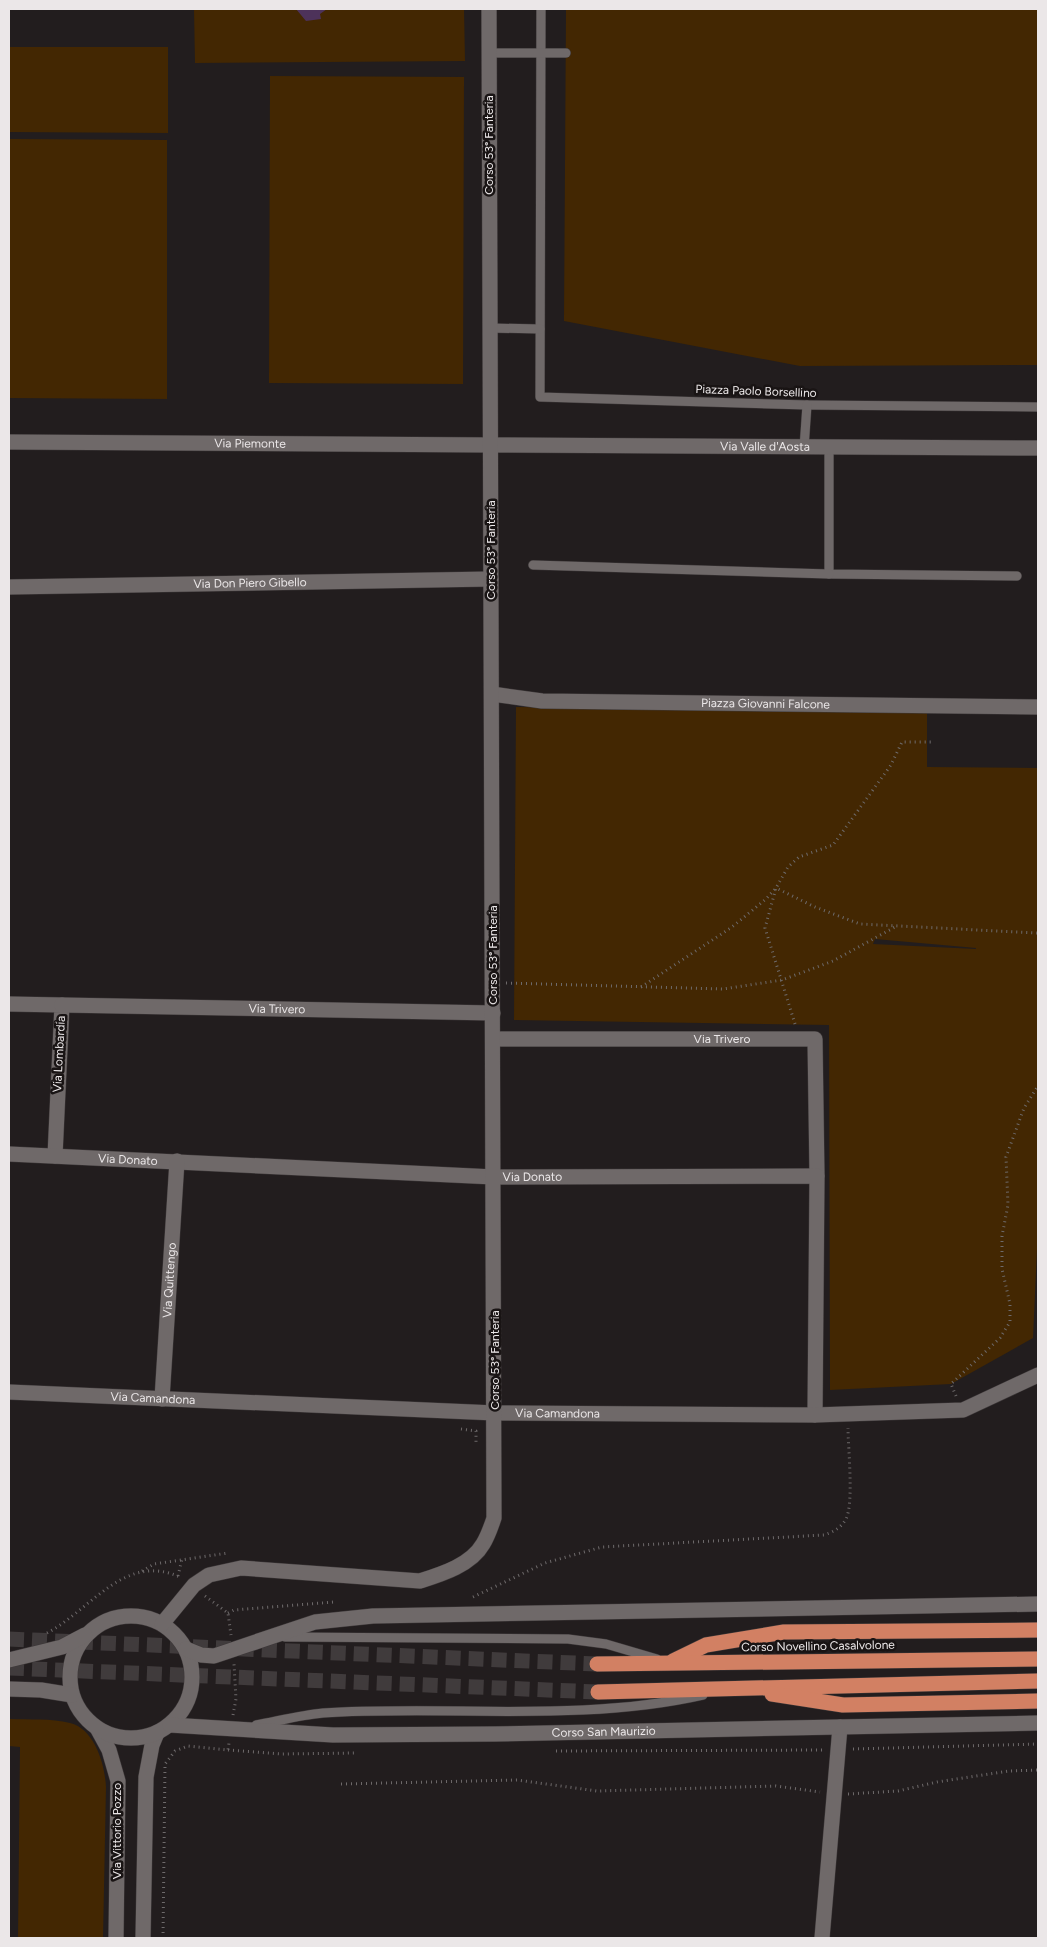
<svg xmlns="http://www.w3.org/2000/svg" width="1047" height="1947" viewBox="0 0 1047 1947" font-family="Figtree,sans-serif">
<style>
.green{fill:#432702;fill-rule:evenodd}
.water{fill:#4d325a}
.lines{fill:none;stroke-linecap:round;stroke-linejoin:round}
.highway-tunnel{stroke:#403b3c;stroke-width:15;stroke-dasharray:15 8;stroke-linecap:butt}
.lane-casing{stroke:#3d3839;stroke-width:10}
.street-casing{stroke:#3d3839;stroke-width:16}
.secondary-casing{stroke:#3d3839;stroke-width:16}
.highway-casing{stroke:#3d3839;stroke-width:16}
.path{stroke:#6e6a6b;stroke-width:3;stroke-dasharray:1 4;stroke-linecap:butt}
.lane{stroke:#6f6969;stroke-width:9}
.street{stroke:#6f6969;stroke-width:15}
.secondary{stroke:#6f6969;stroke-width:15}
.highway{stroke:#d28063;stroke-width:15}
.labels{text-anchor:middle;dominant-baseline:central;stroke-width:5;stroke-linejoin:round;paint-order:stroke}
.street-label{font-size:12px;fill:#ebe7e8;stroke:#191414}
</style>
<rect width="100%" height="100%" fill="#221d1e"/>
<!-- green -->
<g class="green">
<polygon points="194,9 464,9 465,61 195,63"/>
<polygon points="566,9 1038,9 1038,365 800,366 564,321"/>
<polygon points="9,47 168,47 168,133 9,132"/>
<polygon points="270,76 464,77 463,384 269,383"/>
<polygon points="9,139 167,140 167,399 9,398"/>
<path d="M 516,707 L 927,713 L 927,767 L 1038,768 L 1038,1227 L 1033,1338 L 951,1384 L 830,1390 L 829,1025 L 514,1020 ZM 875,939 L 976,948 L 976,949 L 873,944 Z"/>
<path d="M 9,1719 C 29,1720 51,1718 70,1723 C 95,1729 105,1765 106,1787 L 103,1938 L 18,1938 L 20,1747 L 9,1746 Z"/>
</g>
<!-- water -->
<polygon class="water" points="296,9 327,9 320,14 321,19 306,21"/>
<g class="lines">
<!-- highway-tunnel -->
<g class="highway-tunnel">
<polyline points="9,1639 597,1664"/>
<polyline points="9,1668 598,1692"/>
</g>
<defs>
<g id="lane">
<polyline points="541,9 540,397 807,405 1038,407"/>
<polyline points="489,53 566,53"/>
<polyline points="490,328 540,329"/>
<polyline points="804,448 807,405"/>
<polyline points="829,448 829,574 1017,576"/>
<polyline points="533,565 829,574"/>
<polyline points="285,1637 568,1639 606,1644 657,1659"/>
<path d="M 256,1725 C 278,1721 301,1715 323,1713 C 449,1705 579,1723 703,1695"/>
</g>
<g id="street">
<path id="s1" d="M 9,442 L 491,445"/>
<path id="s2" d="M 9,587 L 491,579"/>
<path id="s3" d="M 492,694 L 542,701 L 1038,707"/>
<polyline points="9,1004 62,1005 55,1156"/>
<path id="s4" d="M 62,1005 L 493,1013"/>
<path id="s5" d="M 493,1039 L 815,1039 L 817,1176"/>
<path id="s6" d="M 9,1154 L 494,1177 L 817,1176 L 815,1415"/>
<path id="s7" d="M 9,1392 L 495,1413 L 815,1415 L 963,1410 L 1038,1375"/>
<path id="s8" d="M 162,1399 L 177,1161"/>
<polyline points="97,1728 109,1750 118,1781 116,1938"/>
<polyline points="143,1938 146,1777 152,1745 157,1733"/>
<polyline points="822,1938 840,1727"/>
</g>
<g id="secondary">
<path id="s9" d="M 491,445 L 1038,448"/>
<circle cx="131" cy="1677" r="61"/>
<path d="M 162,1624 L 194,1585 L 209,1575 L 241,1568 L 420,1581 C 442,1574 471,1565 483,1544 C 488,1536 491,1527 494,1518 L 489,9"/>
<polyline points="186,1649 201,1655 214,1656 315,1622 373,1616 1038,1604"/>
<polyline points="9,1660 62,1647 85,1635"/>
<polyline points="9,1689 41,1690 72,1695"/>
<path id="s10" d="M 170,1725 L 333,1735 L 494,1734 L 1038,1723"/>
</g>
<g id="highway">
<polyline points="673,1661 706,1645 784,1632 1038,1630"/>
<polyline points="597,1664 1038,1659"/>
<polyline points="598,1692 1038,1681"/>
<polyline points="772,1694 843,1705 1038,1701"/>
</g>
</defs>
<!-- lane casing -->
<use href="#lane" class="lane-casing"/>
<!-- street casing -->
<use href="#street" class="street-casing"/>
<!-- secondary casing -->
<use href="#secondary" class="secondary-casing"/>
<!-- highway casing -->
<use href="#highway" class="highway-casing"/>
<!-- path -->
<g class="path">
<polyline points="506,983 723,989 782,980 833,961 895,927"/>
<polyline points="641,987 732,927 766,899 776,888 788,867 799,857 833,845 891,765 902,742 933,742"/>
<polyline points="795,1024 765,928 776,888 815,907 860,924 1038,933"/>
<polyline points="956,1396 951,1384 1000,1338 1010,1322 1010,1304 1002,1269 1002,1236 1008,1205 1006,1157 1024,1108 1038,1086"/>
<polyline points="461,1429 476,1431 476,1444"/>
<polyline points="142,1571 154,1564 228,1553"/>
<polyline points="178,1576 182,1559"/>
<polyline points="205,1596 228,1613 231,1635"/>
<path d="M 473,1597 L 545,1563 L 602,1547 L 824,1535 C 833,1532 841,1528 846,1519 C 854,1503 848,1448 848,1428"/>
<polyline points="228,1613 234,1610 334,1602"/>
<path d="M 47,1633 C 91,1610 124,1552 180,1577"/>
<polyline points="233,1715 236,1699 234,1664"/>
<polyline points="853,1749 1038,1744"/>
<polyline points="228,1750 282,1754 357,1753"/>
<polyline points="556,1751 824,1750"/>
<polyline points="341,1784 517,1780 597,1791 776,1786 820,1792"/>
<polyline points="848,1794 898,1791 937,1782 1009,1771 1038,1770"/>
<polyline points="163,1938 165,1764 175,1751 188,1746 228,1750 229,1743"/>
</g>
<!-- lane -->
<use href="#lane" class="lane"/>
<!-- street -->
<use href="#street" class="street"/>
<!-- secondary -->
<use href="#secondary" class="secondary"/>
<!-- highway -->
<use href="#highway" class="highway"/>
</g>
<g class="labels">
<!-- street labels -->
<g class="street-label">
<text transform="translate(489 145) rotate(-90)">Corso 53° Fanteria</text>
<text transform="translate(756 391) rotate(2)">Piazza Paolo Borsellino</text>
<text stroke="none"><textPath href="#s1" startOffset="241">Via Piemonte</textPath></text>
<text stroke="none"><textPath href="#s9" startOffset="274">Via Valle d'Aosta</textPath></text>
<text transform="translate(491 550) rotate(-90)">Corso 53° Fanteria</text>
<text stroke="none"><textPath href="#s2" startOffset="241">Via Don Piero Gibello</textPath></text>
<text stroke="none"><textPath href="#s3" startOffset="274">Piazza Giovanni Falcone</textPath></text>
<text transform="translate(493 955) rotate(-90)">Corso 53° Fanteria</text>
<text stroke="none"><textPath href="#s4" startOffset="215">Via Trivero</textPath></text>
<text stroke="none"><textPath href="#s5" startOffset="229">Via Trivero</textPath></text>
<text transform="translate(59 1054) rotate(-87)">Via Lombardia</text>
<text stroke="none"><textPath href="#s6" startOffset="119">Via Donato</textPath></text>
<text stroke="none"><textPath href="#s6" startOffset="524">Via Donato</textPath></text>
<text stroke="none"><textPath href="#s8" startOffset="119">Via Quittengo</textPath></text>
<text transform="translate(495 1360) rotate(-90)">Corso 53° Fanteria</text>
<text stroke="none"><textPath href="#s7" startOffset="144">Via Camandona</textPath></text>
<text stroke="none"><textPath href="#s7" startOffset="549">Via Camandona</textPath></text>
<text transform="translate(818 1646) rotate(-1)">Corso Novellino Casalvolone</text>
<text stroke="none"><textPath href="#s10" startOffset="434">Corso San Maurizio</textPath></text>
<text transform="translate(117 1831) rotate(-90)">Via Vittorio Pozzo</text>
</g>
</g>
<!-- border -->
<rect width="1047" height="1947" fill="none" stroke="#ebe7e8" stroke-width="20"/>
</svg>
